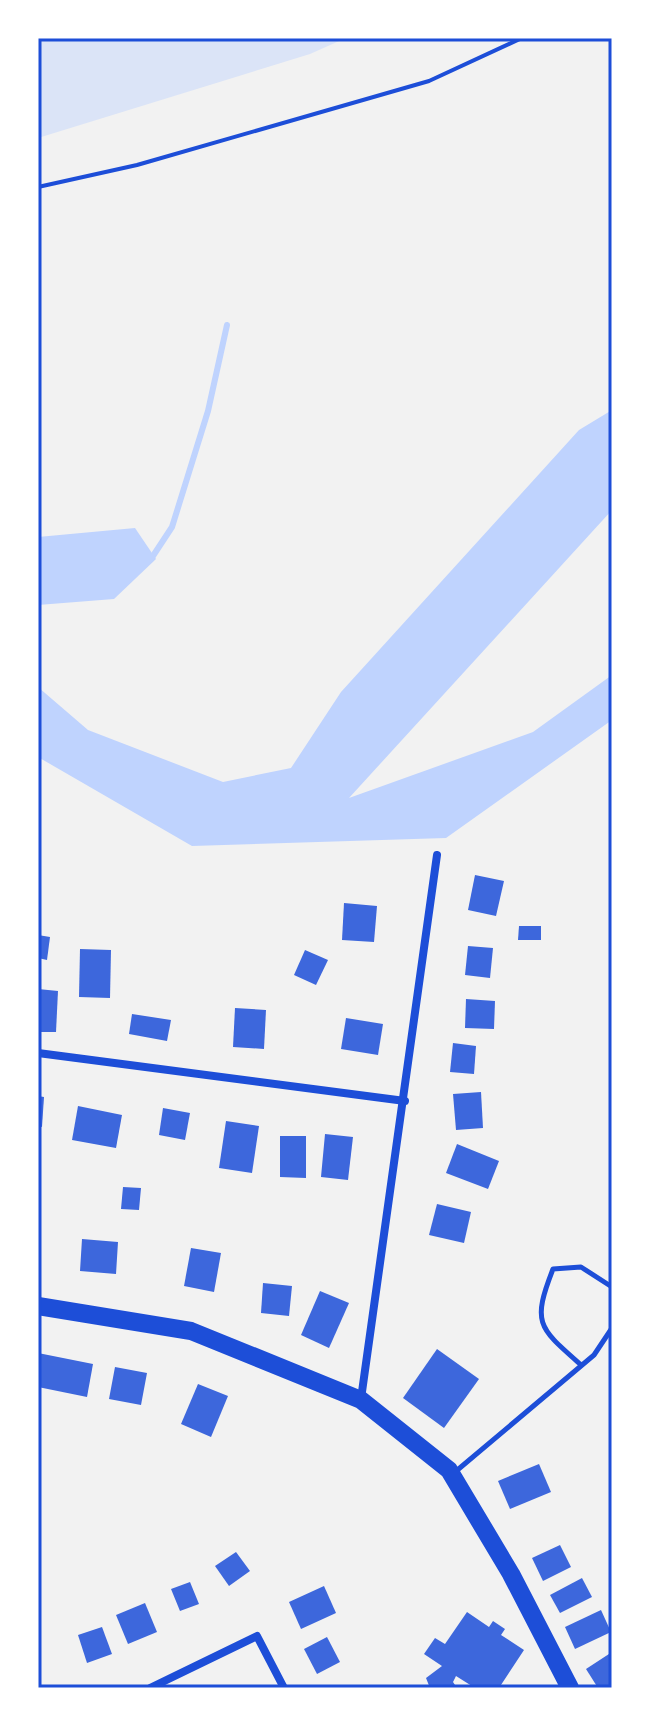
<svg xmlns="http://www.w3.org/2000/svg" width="650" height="1726" viewBox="0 0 650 1726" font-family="Poppins,sans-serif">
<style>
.green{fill:#dbe4f7}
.water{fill:#bfd3fe}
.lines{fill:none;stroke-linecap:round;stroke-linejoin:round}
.stream{stroke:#bfd3fe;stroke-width:6}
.building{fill:#3d67dc}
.path{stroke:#1d4ed8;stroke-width:4}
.service{stroke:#1d4ed8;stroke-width:5}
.minor{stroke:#1d4ed8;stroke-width:8}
.primary{stroke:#1d4ed8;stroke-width:18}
.neatline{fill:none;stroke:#1d4ed8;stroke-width:3}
</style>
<rect width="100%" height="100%" fill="#f2f2f2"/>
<!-- green -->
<polygon class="green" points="38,38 346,38 310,54 38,138"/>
<!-- water -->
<g class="water">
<polygon points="612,410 612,510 349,798 533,732 612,675 612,720 446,838 192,846 38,757 38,687 88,730 223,782 291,768 341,692 579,430"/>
<polygon points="135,528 156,559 114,599 38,605 38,537"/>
</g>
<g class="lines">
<!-- stream -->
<polyline class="stream" points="151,559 172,527 208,411 227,325"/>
</g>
<!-- building -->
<g class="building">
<polygon points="475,875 504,881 496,916 468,910"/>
<polygon points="344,903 377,906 374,942 342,940"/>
<polygon points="519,926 541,926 541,940 518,940"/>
<polygon points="38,935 50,937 47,960 38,958"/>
<polygon points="468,946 493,948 490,978 465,975"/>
<polygon points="80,949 111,950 110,998 79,997"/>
<polygon points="305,950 328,960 316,985 294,975"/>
<polygon points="38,989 58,991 56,1032 38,1032"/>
<polygon points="466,999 495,1001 494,1029 465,1028"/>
<polygon points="235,1008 266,1010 264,1049 233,1047"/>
<polygon points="132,1014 171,1020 167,1041 129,1034"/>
<polygon points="346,1018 383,1024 378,1055 341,1049"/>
<polygon points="453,1043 476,1046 474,1074 450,1072"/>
<polygon points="481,1092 483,1128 456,1130 453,1094"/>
<polygon points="38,1096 44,1097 42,1127 38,1126"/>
<polygon points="78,1106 122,1115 116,1148 72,1140"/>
<polygon points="163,1108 190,1113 185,1140 159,1135"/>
<polygon points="226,1121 259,1126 252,1173 219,1168"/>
<polygon points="325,1134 353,1137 348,1180 321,1177"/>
<polygon points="280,1136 306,1136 306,1178 280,1177"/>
<polygon points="457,1144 499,1161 488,1189 446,1173"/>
<polygon points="123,1187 141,1188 139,1210 121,1209"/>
<polygon points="437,1204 471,1212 464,1243 429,1235"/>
<rect x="38" y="1232" width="3" height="34"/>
<polygon points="82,1239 118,1242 116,1274 80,1271"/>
<polygon points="191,1248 221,1253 214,1292 184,1286"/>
<polygon points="263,1283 292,1286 289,1316 261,1313"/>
<polygon points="320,1291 349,1303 329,1348 301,1335"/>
<polygon points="437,1349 479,1379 444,1428 403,1398"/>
<polygon points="38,1353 93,1364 87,1397 38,1387"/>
<polygon points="115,1367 147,1373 141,1405 109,1399"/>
<polygon points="198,1384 228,1396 211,1437 181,1424"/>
<polygon points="539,1464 551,1492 510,1509 498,1481"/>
<polygon points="560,1545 571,1567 543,1581 532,1558"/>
<polygon points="236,1552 250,1571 229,1586 215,1566"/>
<polygon points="582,1578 592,1597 560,1613 550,1595"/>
<polygon points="190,1582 199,1604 180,1611 171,1589"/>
<polygon points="324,1586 336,1613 301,1629 289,1602"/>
<polygon points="145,1603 157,1632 128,1644 116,1615"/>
<polygon points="601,1610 611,1632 575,1649 565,1627"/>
<polygon points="467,1612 489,1627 493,1621 505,1629 501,1635 524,1650 499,1688 475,1688 456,1676 453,1682 457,1688 430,1688 426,1678 442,1666 424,1654 435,1638 445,1644"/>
<polygon points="102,1627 112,1654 87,1663 78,1635"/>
<polygon points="327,1637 340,1662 317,1674 304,1649"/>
<polygon points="612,1652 612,1688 598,1688 586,1669"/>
</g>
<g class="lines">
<!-- path -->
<polyline class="path" points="38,187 137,165 429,81 522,38"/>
<!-- service -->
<g class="service">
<path d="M 580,1364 C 538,1327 532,1323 553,1269 L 581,1267 L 612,1287"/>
<polyline points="455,1472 594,1355 612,1328"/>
</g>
<!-- minor -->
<g class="minor">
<polyline points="38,1053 405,1101"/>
<polyline points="361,1399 437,855"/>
<polyline points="150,1688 257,1636 284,1688"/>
</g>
<!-- primary -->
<polyline class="primary" points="38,1306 191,1331 361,1400 449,1470 511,1574 570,1688"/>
</g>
<!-- border -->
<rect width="650" height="1726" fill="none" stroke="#ffffff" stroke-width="80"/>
<rect x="40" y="40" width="570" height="1646" class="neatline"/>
</svg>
